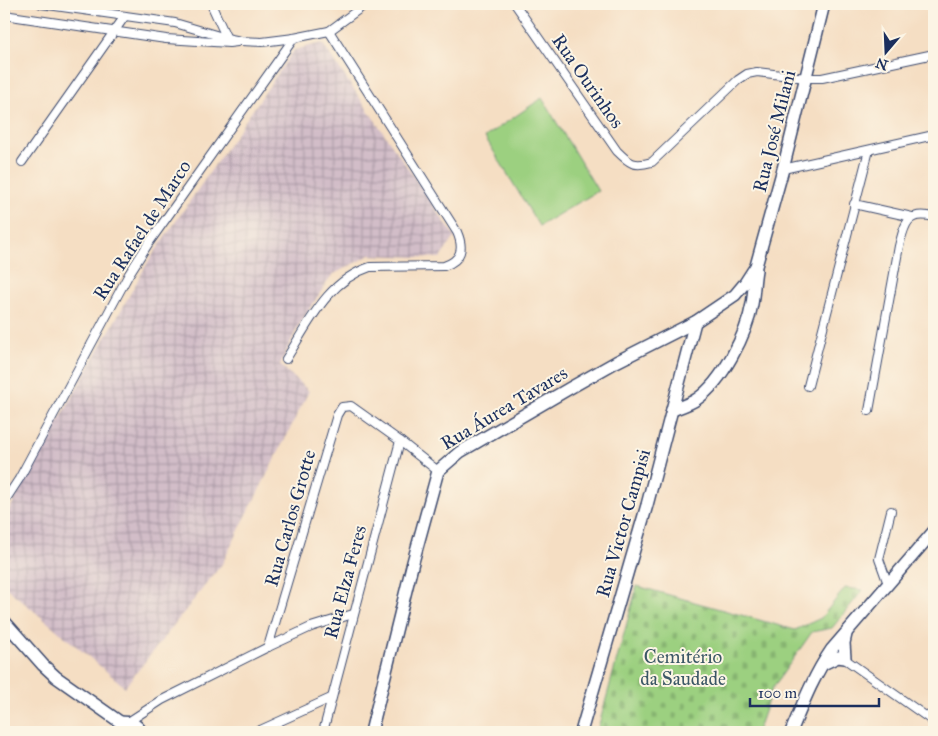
<svg xmlns="http://www.w3.org/2000/svg" width="938" height="736" viewBox="0 0 938 736" font-family="'IM FELL Great Primer',serif">
<style>
.industrial{fill:url(#industrial-grid)}
.cemetery{fill:url(#cemetery-stones);stroke:#5c806f}
.garden{fill:#9cd080;stroke:#5c806f}
.lines{fill:none;stroke-linecap:round;stroke-linejoin:round}
.street-casing{stroke:#3c496d;stroke-width:10}
.secondary-casing{stroke:#3c496d;stroke-width:14}
.street{stroke:#fff;stroke-width:8}
.secondary{stroke:#fff;stroke-width:11}
.labels{text-anchor:middle;dominant-baseline:central;stroke-width:4;stroke-linejoin:round;paint-order:stroke}
.street-label{font-size:19px;fill:#1b2f5e;stroke:#fcf5e5}
.park-label{font-size:19px;fill:#3b5766;stroke:#fcf5e5}
</style>
<defs>
<pattern id="industrial-grid" width="8" height="8" patternUnits="userSpaceOnUse" patternTransform="scale(1.25)"><rect width="8" height="8" fill="#d2bdc8"/><path d="M0 4h8M4 0v8" fill="none" stroke="#aa9aa6"/></pattern>
<pattern id="cemetery-stones" width="16" height="16" patternUnits="userSpaceOnUse" patternTransform="scale(1.25)"><rect width="16" height="16" fill="#9cd080"/><path d="M2 7V4a2 2 0 0 1 4 0v3zM10 15v-3a2 2 0 0 1 4 0v3z" fill="#86b371"/></pattern>
</defs>
<rect width="100%" height="100%" fill="#fcf5e5"/>
<filter id="ink" filterUnits="userSpaceOnUse"><feTurbulence type="fractalNoise" baseFrequency=".02" numOctaves="2"/><feDisplacementMap in="SourceGraphic" scale="10" xChannelSelector="R" yChannelSelector="G"/><feConvolveMatrix kernelMatrix="1 2 1 2 8 2 1 2 1" color-interpolation-filters="sRGB"/></filter>
<filter id="wash" filterUnits="userSpaceOnUse"><feTurbulence type="fractalNoise" baseFrequency=".0096" numOctaves="4" result="noise"/><feDisplacementMap in="SourceGraphic" scale="20" xChannelSelector="R" yChannelSelector="G"/><feGaussianBlur stdDeviation="1.12" result="paint"/><feColorMatrix in="noise" values="0 0 0 0 0 0 0 0 0 0 0 0 0 0 0 0 0 1.4 0 .05"/><feComposite in="paint" operator="in"/></filter>
<g filter="url(#wash)">
<rect width="100%" height="100%" fill="#f5dec3"/>
<!-- industrial -->
<polygon class="industrial" points="322,43 455,237 440,258 370,255 332,275 298,326 280,365 309,391 222,564 125,687 4,586 4,519 148,262 294,50"/>
<!-- cemetery -->
<polygon class="cemetery" points="637,586 795,630 821,618 845,588 863,590 832,628 812,632 772,689 757,732 597,732"/>
<!-- garden -->
<polygon class="garden" points="542,98 598,191 539,226 485,137"/>
</g>
<g filter="url(#ink)">
<g class="lines">
<defs>
<g id="street">
<polyline points="41,4 175,23 226,38 241,41 262,42 294,38 329,31 366,4"/>
<polyline points="211,4 228,41"/>
<path d="M 515,4 L 617,151 C 630,164 634,167 652,162 L 738,80 L 747,74 L 757,72 L 806,78 L 822,78 L 934,54"/>
<polyline points="4,15 166,39 229,43 237,42"/>
<polyline points="22,162 125,16"/>
<polyline points="783,169 934,135"/>
<polyline points="854,204 912,217"/>
<path d="M 286,359 C 309,323 327,281 370,267 L 444,266 C 462,260 464,248 457,232 L 329,31"/>
<polyline points="808,386 869,150"/>
<path d="M 869,411 L 899,246 C 905,223 907,211 934,217"/>
<polyline points="4,502 19,479 129,274 148,244 294,38"/>
<polyline points="888,584 879,559 891,511"/>
<polyline points="268,647 337,415 342,407 351,406 400,441 438,471"/>
<polyline points="842,657 934,722"/>
<polyline points="127,724 128,722 162,700 268,647 311,627 353,614"/>
<polyline points="256,732 331,698"/>
<polyline points="323,732 400,441"/>
</g>
<g id="secondary">
<path d="M 672,410 C 680,407 690,404 697,399 C 722,382 747,334 752,304 C 754,293 754,281 756,270"/>
<polyline points="4,621 43,665 56,677 120,722 125,732"/>
<polyline points="823,664 838,657 845,658 844,643 846,634"/>
<path d="M 120,722 C 129,722 137,723 141,732"/>
<polyline points="371,732 413,562 438,471 460,452 570,388 616,362 695,322 735,295 745,283 756,266 783,169 824,4"/>
<polyline points="581,732 647,505 695,322"/>
<path d="M 791,732 C 803,703 814,675 832,649 L 934,531"/>
</g>
</defs>
<!-- street casing -->
<use href="#street" class="street-casing"/>
<!-- secondary casing -->
<use href="#secondary" class="secondary-casing"/>
<!-- street -->
<use href="#street" class="street"/>
<!-- secondary -->
<use href="#secondary" class="secondary"/>
</g>
</g>
<g class="labels">
<!-- street labels -->
<g class="street-label">
<text transform="translate(588 81) rotate(55)">Rua Ourinhos</text>
<text transform="translate(774 131) rotate(-76)">Rua José Milani</text>
<text transform="translate(142 230) rotate(-57)">Rua Rafael de Marco</text>
<text transform="translate(504 408) rotate(-31)">Rua Áurea Tavares</text>
<text transform="translate(290 518) rotate(-74)">Rua Carlos Grotte</text>
<text transform="translate(623 523) rotate(-74)">Rua Victor Campisi</text>
<text transform="translate(345 582) rotate(-75)">Rua Elza Feres</text>
</g>
<!-- park labels -->
<g class="park-label">
<text x="683" y="656">Cemitério<tspan x="683" dy="22">da Saudade</tspan></text>
</g>
</g>
<!-- margin -->
<rect width="938" height="736" fill="none" stroke="#fcf5e5" stroke-width="20"/>
<!-- north arrow -->
<g transform="translate(886 52) rotate(199)" stroke="#fcf5e5" stroke-width="4" paint-order="stroke">
<path d="M0-4L9 19L0 12L-9 19Z" fill="#1b2f5e"/>
<text y="-8" font-size="14" font-weight="bold" text-anchor="middle" fill="#1b2f5e">N</text>
</g>
<!-- scale -->
<path d="M750 698v8h129v-8" fill="none" stroke="#1b2f5e" stroke-width="2.5"/>
<text x="758" y="698" font-size="15" fill="#1b2f5e" stroke="#fcf5e5" stroke-width="4" paint-order="stroke">100 m</text>
</svg>
